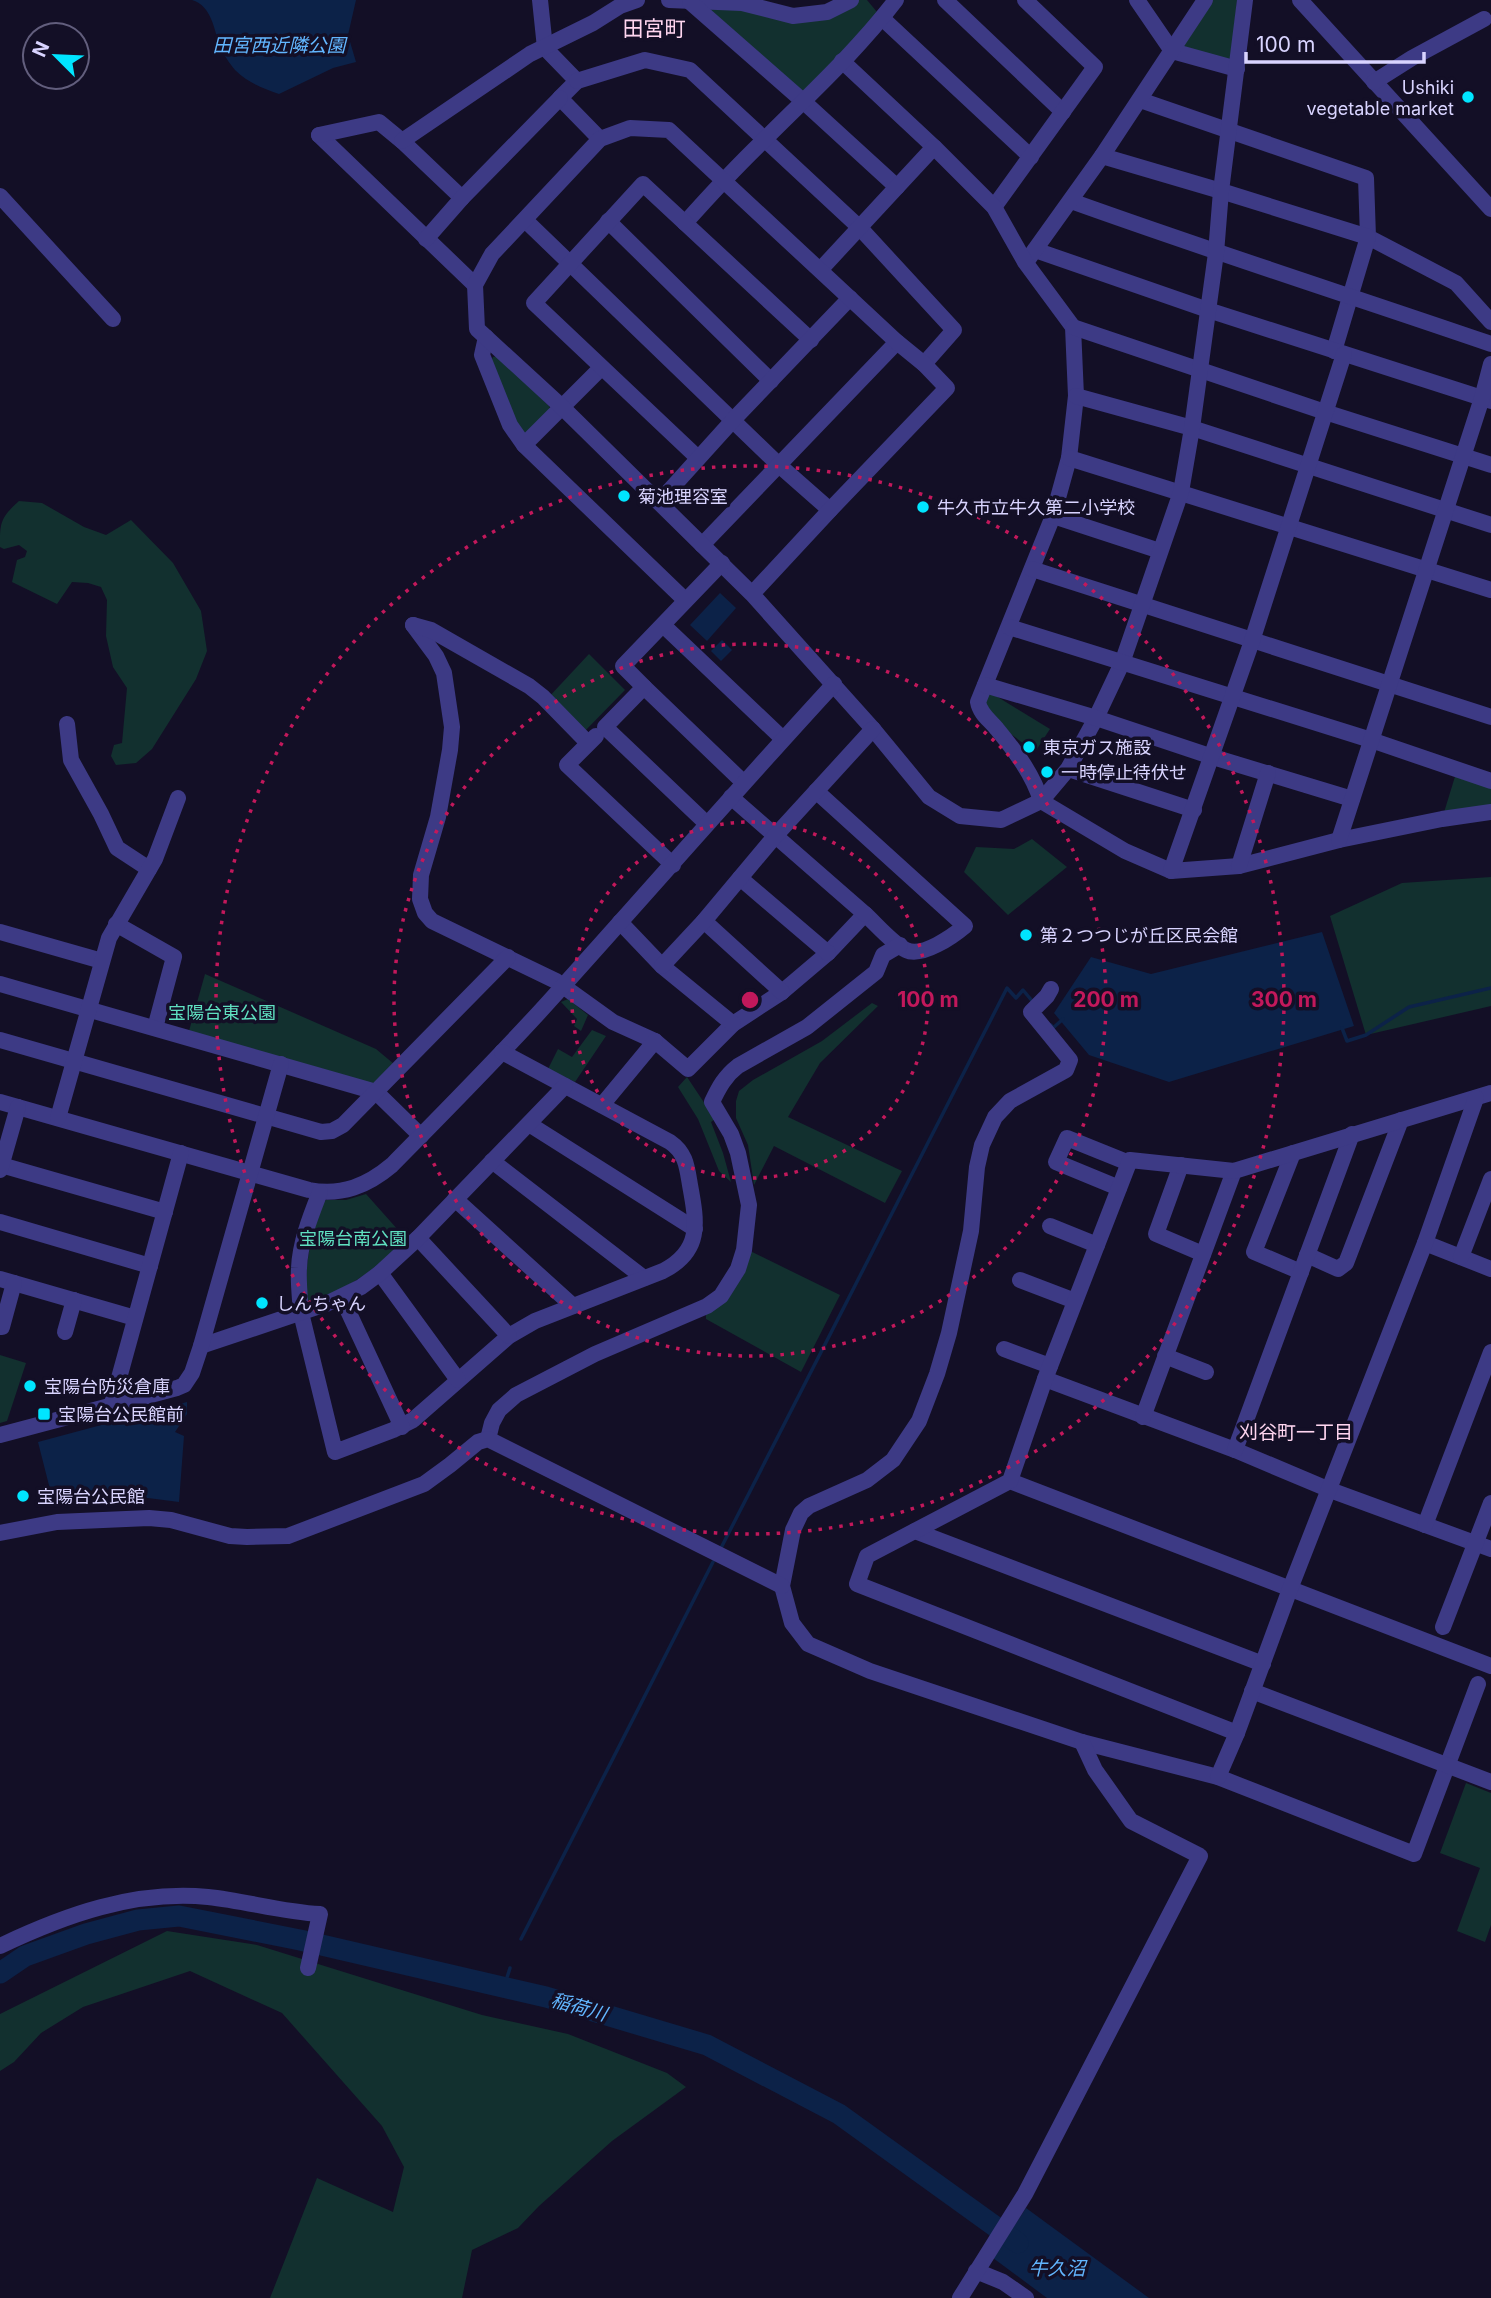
<svg xmlns="http://www.w3.org/2000/svg" width="1491" height="2298" viewBox="0 0 1491 2298" font-family="Inter,'Noto Sans JP',sans-serif">
<style>
.green{fill:#12302f}
.water{fill:#0c2248}
.lines{fill:none;stroke-linecap:round;stroke-linejoin:round}
.stream{stroke:#0c2248;stroke-width:3.5}
.river{stroke:#0c2248;stroke-width:21}
.minor{stroke:#3d3a85;stroke-width:16}
.ring{fill:none;stroke:#c2185b;stroke-width:3.5;stroke-dasharray:3.5 7}
.poi-dot{fill:#00e5ff;stroke:#130f26;stroke-width:2.5}
.labels{text-anchor:middle;dominant-baseline:central;stroke-width:7;stroke-linejoin:round;paint-order:stroke}
.poi-label{font-size:18px;fill:#d9d4ff;stroke:#130f26;text-anchor:start}
.park-label{font-size:18px;fill:#5fe0c0;stroke:#130f26}
.water-label{font-size:19px;font-style:italic;fill:#62b6ff;stroke:#130f26}
.neighbourhood-label{font-size:19px;fill:#ffd6f0;stroke:#130f26}
.quarter-label{font-size:21px;fill:#ffd6f0;stroke:#130f26}
.centre{fill:#c2185b;stroke:#130f26;stroke-width:3.5}
.ring-label{font-size:21px;text-anchor:middle;font-weight:bold;fill:#c2185b;stroke:#130f26;stroke-width:7;stroke-linejoin:round;paint-order:stroke}
</style>
<rect width="100%" height="100%" fill="#130f26"/>
<!-- green -->
<g class="green">
<polygon points="851,0 867,0 882,18 804,102 690,2 793,16"/>
<polygon points="1211,0 1237,0 1231,64 1179,48"/>
<polygon points="497,356 549,406 552,414 529,437 521,434 491,361 493,357"/>
<path d="M 19,501 L 42,503 L 84,527 L 106,535 L 131,520 L 173,563 L 201,611 L 207,651 L 196,679 L 152,749 L 136,763 L 116,765 L 111,756 L 114,745 L 122,743 L 127,688 L 113,667 L 106,636 L 107,600 L 101,587 L 88,583 L 72,582 L 57,604 L 12,582 L 17,560 L 25,557 L 27,551 L 19,545 L 4,549 L 0,547 C 0,523 0,518 19,501 Z"/>
<polygon points="589,654 625,690 581,735 547,699"/>
<polygon points="988,691 1050,729 1035,752 1000,726 983,705"/>
<polygon points="1457,770 1491,781 1491,812 1442,819"/>
<polygon points="1032,839 1067,867 1008,915 964,872 976,847 1014,849"/>
<polygon points="1491,877 1491,1006 1366,1035 1330,916 1402,883"/>
<polygon points="205,974 376,1049 394,1064 374,1085 189,1031"/>
<polygon points="568,999 588,1015 581,1031 574,1026 577,1019 561,1002"/>
<polygon points="872,1003 878,1006 820,1063 788,1117 902,1171 885,1203 774,1146 754,1185 748,1145 736,1118 736,1101 739,1091 753,1080 822,1041"/>
<polygon points="592,1030 606,1036 575,1082 548,1069 558,1049 572,1057"/>
<polygon points="687,1077 715,1119 711,1122 723,1153 731,1182 719,1171 698,1119 678,1087"/>
<path d="M 366,1194 L 407,1240 C 375,1270 351,1286 311,1303 L 306,1300 C 305,1261 310,1242 322,1204 L 326,1200 L 346,1200 Z"/>
<polygon points="748,1250 840,1295 801,1372 706,1319 706,1314"/>
<polygon points="0,1355 26,1363 7,1421 0,1423"/>
<polygon points="1466,1783 1491,1793 1491,1925 1485,1942 1457,1931 1480,1868 1440,1853"/>
<polygon points="167,1931 257,1945 482,2015 568,2034 667,2073 686,2087 612,2141 539,2206 518,2228 472,2250 462,2298 270,2298 317,2178 393,2212 404,2167 382,2126 282,2013 190,1971 83,2007 41,2033 14,2062 0,2071 0,2014"/>
</g>
<!-- water -->
<g class="water">
<path d="M 192,0 L 356,0 L 348,35 L 356,62 L 333,68 L 279,94 C 263,88 248,83 235,70 C 230,64 223,54 220,46 C 214,30 212,6 192,0 Z"/>
<polygon points="720,593 736,608 707,641 690,625"/>
<polygon points="722,640 732,650 721,661 711,651"/>
<polygon points="1322,932 1354,1026 1169,1082 1089,1055 1054,1013 1091,957 1151,974"/>
<polygon points="187,1402 187,1414 175,1432 184,1436 179,1502 148,1498 125,1502 54,1505 38,1442"/>
<polygon points="1026,2208 1149,2298 1047,2298 993,2258"/>
</g>
<g class="lines">
<!-- stream -->
<g class="stream">
<polyline points="1051,1025 1053,1028 1063,1019"/>
<polyline points="1342,1028 1347,1041 1366,1035 1409,1007 1491,988"/>
<polyline points="721,1548 1007,988 1016,998 1023,990 1033,1002"/>
<polyline points="521,1939 713,1562"/>
<polyline points="504,1987 510,1968"/>
</g>
<!-- river -->
<polyline class="river" points="0,1973 25,1956 86,1934 138,1920 179,1916 300,1940 546,1997 707,2045 839,2114 1018,2243"/>
<!-- minor -->
<g class="minor">
<polyline points="540,0 545,48 577,81 560,98 600,139"/>
<polyline points="669,0 742,3 793,16 827,12 851,0"/>
<polyline points="945,0 1063,112"/>
<polyline points="1137,0 1172,51 1237,69"/>
<polyline points="1300,0 1491,209"/>
<polyline points="690,2 804,102 897,187"/>
<polyline points="882,18 1031,157"/>
<polyline points="842,61 934,147"/>
<polyline points="577,81 645,60 690,70 860,228 954,330 924,364"/>
<polyline points="1374,82 1412,58 1484,19"/>
<polyline points="1140,100 1366,178 1368,237 1456,283 1491,322"/>
<polyline points="319,135 475,285"/>
<polyline points="319,135 379,122 402,141 462,198"/>
<polyline points="402,141 530,54 593,23 620,6 637,0"/>
<polyline points="1102,156 1221,191 1368,237 1334,351"/>
<polyline points="0,196 113,319"/>
<path d="M 1071,201 C 1210,251 1351,296 1491,344"/>
<polyline points="994,207 1095,67 1025,0"/>
<polyline points="525,220 780,466 830,510"/>
<polyline points="608,221 771,381"/>
<path d="M 685,223 C 710,195 736,167 763,141 C 809,95 857,51 896,0"/>
<polyline points="426,239 462,198 560,98"/>
<polyline points="1035,250 1208,310 1491,401"/>
<polyline points="1029,258 1102,156 1205,0"/>
<path d="M 821,269 L 934,147 L 994,207 L 1025,262 L 1073,327 L 1076,396 L 1069,458 L 1053,516 L 978,702 C 980,714 990,720 997,729 C 1015,751 1033,774 1041,801 L 1125,851 L 1171,871 L 1239,866 L 1339,840 L 1442,819 L 1491,812"/>
<polyline points="1073,327 1325,412 1491,465"/>
<polyline points="486,337 482,355 510,425 524,445"/>
<polyline points="601,368 524,445 685,600"/>
<polyline points="1076,396 1192,428 1491,525"/>
<polyline points="698,458 534,303 643,184 811,340"/>
<polyline points="1069,458 1491,590"/>
<polyline points="659,502 734,419 850,298"/>
<polyline points="1053,516 1160,551"/>
<polyline points="702,545 897,342"/>
<polyline points="1032,569 1491,717"/>
<polyline points="752,594 830,510 947,388 924,364 897,342 669,130 630,128 600,139 492,254 475,285 477,329 562,407 752,594 873,729 929,797 960,816 1001,820 1041,801 1068,769 1096,718 1122,663 1181,492 1192,428 1216,253 1221,191 1245,0"/>
<path d="M 413,625 L 436,656 L 444,673 L 452,727 L 450,750 L 438,817 L 421,875 L 420,899 L 425,913 L 432,921 L 556,981 L 613,1022 L 655,1041 L 688,1069 L 733,1024 L 782,992 L 828,953 L 865,914 C 876,924 893,944 906,950 C 922,958 953,936 965,926 L 816,791"/>
<polyline points="413,625 431,630 529,686 543,697 588,743"/>
<polyline points="663,625 783,739"/>
<polyline points="1009,627 1371,740 1491,781"/>
<polyline points="985,685 1096,718 1213,757 1352,799"/>
<polyline points="644,687 743,782"/>
<polyline points="67,724 71,760 101,814 117,848 149,869"/>
<polyline points="596,736 567,765 673,865"/>
<polyline points="1068,769 1194,810"/>
<polyline points="731,797 865,914"/>
<polyline points="707,824 605,727 644,687 623,666 722,563"/>
<polyline points="1339,840 1482,398 1491,364"/>
<polyline points="1239,866 1268,773"/>
<polyline points="1171,871 1252,641 1344,354"/>
<polyline points="740,878 828,953"/>
<polyline points="704,921 782,992"/>
<polyline points="620,922 662,966 733,1024"/>
<polyline points="116,924 174,957 155,1028"/>
<polyline points="0,932 102,961"/>
<polyline points="662,966 704,921 776,835 873,729"/>
<polyline points="0,984 376,1092 421,1136"/>
<polyline points="1051,989 1047,996 1031,1012 1070,1060 1066,1070 1010,1101 995,1117 982,1145 977,1167 971,1231 949,1333 937,1374 919,1421 893,1460 867,1480 809,1506 801,1513 793,1530 782,1586 792,1623 808,1644 870,1671 1082,1742 1218,1777 1414,1854 1478,1684"/>
<polyline points="0,1040 321,1132 332,1131 343,1125 508,957"/>
<path d="M 0,1102 L 309,1190 C 342,1196 367,1186 392,1165 C 446,1110 502,1054 554,996 C 647,893 739,787 834,684"/>
<polyline points="602,1105 655,1041"/>
<polyline points="58,1118 109,938 155,859 178,798"/>
<polyline points="529,1124 695,1229"/>
<polyline points="1293,1153 1254,1252 1301,1272"/>
<polyline points="492,1161 644,1278"/>
<polyline points="1,1165 165,1212"/>
<polyline points="1181,1165 1156,1234 1203,1254"/>
<polyline points="0,1170 18,1107"/>
<polyline points="1119,1188 1056,1162 1067,1138 1129,1163"/>
<path d="M 320,1192 C 311,1215 300,1242 299,1268 C 298,1282 300,1298 301,1313 L 335,1452 L 393,1430 L 413,1420 L 509,1336 L 535,1321 L 663,1271 C 702,1251 697,1223 690,1185 C 687,1167 686,1153 670,1142 L 502,1052"/>
<polyline points="455,1199 573,1306"/>
<polyline points="0,1222 150,1266"/>
<polyline points="1050,1226 1097,1245"/>
<polyline points="418,1238 509,1336"/>
<polyline points="1425,1243 1491,1269"/>
<polyline points="1307,1255 1338,1269 1346,1263 1401,1120"/>
<polyline points="1461,1257 1491,1179"/>
<polyline points="380,1273 458,1380"/>
<polyline points="0,1279 135,1318"/>
<polyline points="1020,1280 1075,1301"/>
<polyline points="342,1298 402,1427"/>
<polyline points="0,1327 2,1327 14,1283"/>
<polyline points="65,1332 74,1300"/>
<polyline points="201,1346 326,1304 361,1287 380,1273 418,1238 565,1086"/>
<polyline points="1004,1349 1050,1366"/>
<polyline points="1165,1356 1206,1372"/>
<polyline points="1045,1379 1235,1450 1330,1490 1491,1549"/>
<polyline points="111,1407 181,1153"/>
<polyline points="1143,1417 1234,1171"/>
<polyline points="0,1435 177,1388 184,1385 192,1373 201,1346 281,1064"/>
<path d="M 488,1439 L 492,1423 L 499,1410 L 516,1395 L 595,1354 L 707,1306 L 721,1296 L 738,1269 L 744,1250 L 749,1205 L 738,1153 L 731,1134 L 712,1102 C 719,1087 725,1076 738,1066 L 807,1027 L 876,972 L 883,955 L 900,945"/>
<polyline points="1235,1450 1352,1134"/>
<polyline points="1010,1481 1491,1666"/>
<polyline points="1425,1525 1491,1352"/>
<polyline points="915,1531 1263,1664"/>
<polyline points="0,1533 57,1522 149,1518 171,1520 230,1536 247,1537 288,1536 424,1484 450,1465 478,1442 488,1439 782,1586"/>
<polyline points="1443,1627 1491,1503"/>
<polyline points="1252,1691 1491,1782"/>
<polyline points="1237,1733 857,1584 867,1556 1010,1481 1045,1379 1130,1160 1234,1171 1491,1093"/>
<polyline points="1218,1777 1237,1733 1290,1589 1425,1243 1476,1098"/>
<path d="M 0,1946 C 65,1915 134,1890 208,1897 C 246,1901 282,1912 320,1914 L 308,1968"/>
<polyline points="976,2271 1003,2282 1026,2298"/>
<polyline points="960,2298 1025,2194 1200,1856 1131,1821 1095,1770 1082,1742"/>
</g>
</g>
<!-- distance rings -->
<g class="ring">
<circle cx="750" cy="1000" r="178"/>
<circle cx="750" cy="1000" r="356"/>
<circle cx="750" cy="1000" r="534"/>
</g>
<!-- markers -->
<g class="poi-dot">
<circle cx="1468" cy="97" r="7"/>
<circle cx="624" cy="496" r="7"/>
<circle cx="923" cy="507" r="7"/>
<circle cx="1029" cy="747" r="7"/>
<circle cx="1047" cy="772" r="7"/>
<circle cx="1026" cy="935" r="7"/>
<circle cx="262" cy="1303" r="7"/>
<circle cx="30" cy="1386" r="7"/>
<rect x="37" y="1407" width="14" height="14" rx="3.5"/>
<circle cx="23" cy="1496" r="7"/>
</g>
<g class="labels">
<!-- poi labels -->
<g class="poi-label">
<text x="1454" y="87" text-anchor="end">Ushiki<tspan x="1454" dy="21">vegetable market</tspan></text>
<text x="638" y="496">菊池理容室</text>
<text x="937" y="507">牛久市立牛久第二小学校</text>
<text x="1043" y="747">東京ガス施設</text>
<text x="1061" y="772">一時停止待伏せ</text>
<text x="1040" y="935">第２つつじが丘区民会館</text>
<text x="276" y="1303">しんちゃん</text>
<text x="44" y="1386">宝陽台防災倉庫</text>
<text x="58" y="1414">宝陽台公民館前</text>
<text x="37" y="1496">宝陽台公民館</text>
</g>
<!-- park labels -->
<g class="park-label">
<text x="222" y="1012">宝陽台東公園</text>
<text x="353" y="1238">宝陽台南公園</text>
</g>
<!-- water labels -->
<g class="water-label">
<text x="279" y="45">田宮西近隣公園</text>
<text transform="translate(579 2007) rotate(16)">稲荷川</text>
<text x="1057" y="2268">牛久沼</text>
</g>
<!-- neighbourhood labels -->
<g class="neighbourhood-label">
<text x="1296" y="1432">刈谷町一丁目</text>
</g>
<!-- quarter labels -->
<g class="quarter-label">
<text x="654" y="28">田宮町</text>
</g>
</g>
<circle cx="750" cy="1000" r="10" class="centre"/>
<g class="ring-label">
<text x="928" y="1007">100 m</text>
<text x="1106" y="1007">200 m</text>
<text x="1284" y="1007">300 m</text>
</g>
<!-- north arrow -->
<g transform="translate(56 56) rotate(294)"><circle r="33" fill="#130f26" stroke="#625e7d" stroke-width="2"/>
<path d="M0-5L12 26L0 18L-12 26Z" fill="#00e5ff"/>
<text y="-10" font-size="19" font-weight="bold" text-anchor="middle" fill="#d9d4ff">N</text>
</g>
<!-- scale -->
<path d="M1246 52v10h178v-10" fill="none" stroke="#d9d4ff" stroke-width="3.5"/>
<text x="1256" y="52" font-size="21" fill="#d9d4ff" stroke="#130f26" stroke-width="5" paint-order="stroke">100 m</text>
</svg>
